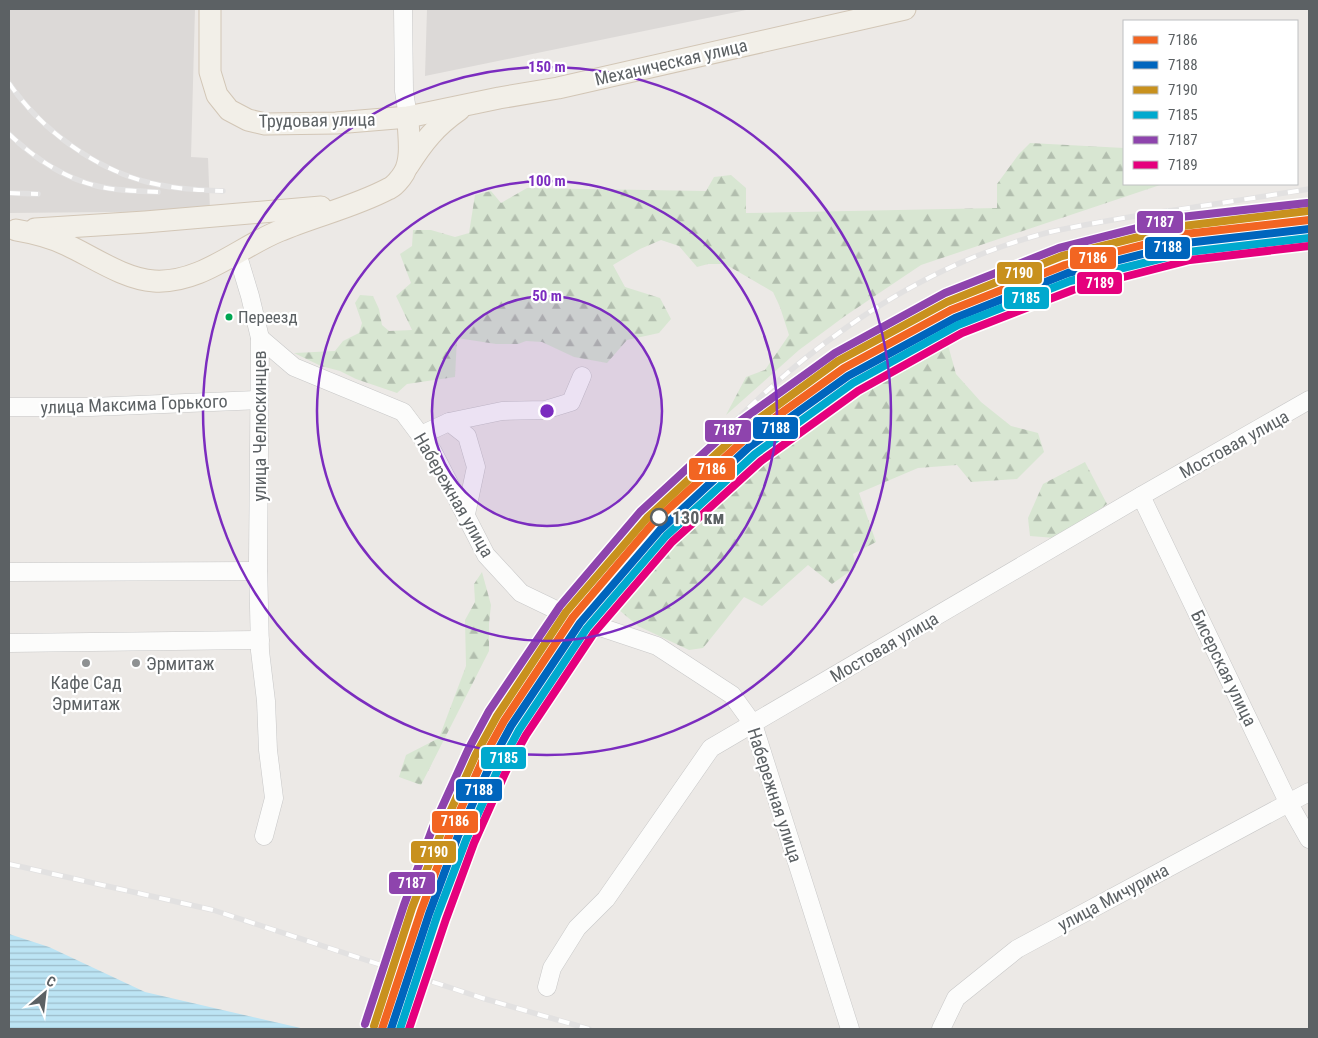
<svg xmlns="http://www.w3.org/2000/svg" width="1318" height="1038" viewBox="0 0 1318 1038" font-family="'Roboto Condensed',sans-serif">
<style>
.industrial{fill:#dcd9d7}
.forest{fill:url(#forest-firs)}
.water{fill:url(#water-rules)}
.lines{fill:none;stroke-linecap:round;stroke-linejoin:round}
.minor-casing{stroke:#c8c8c8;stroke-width:19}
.major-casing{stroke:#d2c6b6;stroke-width:23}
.minor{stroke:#fcfcfb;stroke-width:18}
.major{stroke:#f2efe8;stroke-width:21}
.rail-casing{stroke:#e2e1e1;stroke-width:5.5}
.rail{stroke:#fff;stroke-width:4;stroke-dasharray:11;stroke-linecap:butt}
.rail-1-casing{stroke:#fff;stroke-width:11}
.rail-2-casing{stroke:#fff;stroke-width:11}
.rail-3-casing{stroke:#fff;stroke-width:11}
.rail-4-casing{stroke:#fff;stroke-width:11}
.rail-5-casing{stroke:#fff;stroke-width:11}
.rail-6-casing{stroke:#fff;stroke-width:11}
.rail-1{stroke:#f26522;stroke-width:8}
.rail-2{stroke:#0065bd;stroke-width:8}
.rail-3{stroke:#c8911e;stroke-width:8}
.rail-4{stroke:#00a9ce;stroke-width:8}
.rail-5{stroke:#8e44ad;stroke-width:8}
.rail-6{stroke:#e5007d;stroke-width:8}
.ring{fill:none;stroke:#7b2cbf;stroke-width:2.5}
.bus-dot{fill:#00a651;stroke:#fff;stroke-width:2}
.stop-dot{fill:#fff;stroke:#5c6164;stroke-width:2.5}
.poi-dot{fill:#8e9192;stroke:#fff;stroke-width:2}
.labels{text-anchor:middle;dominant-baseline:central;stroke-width:4.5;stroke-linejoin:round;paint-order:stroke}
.bus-label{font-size:17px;fill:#5c6164;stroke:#fff;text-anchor:start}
.street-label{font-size:18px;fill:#5c6164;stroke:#fff}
.stop-label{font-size:18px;font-weight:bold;fill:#5c6164;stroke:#fff;text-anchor:start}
.poi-label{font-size:18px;fill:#5c6164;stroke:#fff;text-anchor:start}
.centre{fill:#7b2cbf;stroke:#fff;stroke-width:2.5}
.ring-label{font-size:15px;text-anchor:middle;font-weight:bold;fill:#7b2cbf;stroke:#fff;stroke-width:4.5;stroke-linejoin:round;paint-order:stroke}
.line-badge{stroke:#fff;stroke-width:2}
.badge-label{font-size:14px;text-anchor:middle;font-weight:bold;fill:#fff}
</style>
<defs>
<pattern id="forest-firs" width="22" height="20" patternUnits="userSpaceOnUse" patternTransform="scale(1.25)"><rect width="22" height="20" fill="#d8e6d2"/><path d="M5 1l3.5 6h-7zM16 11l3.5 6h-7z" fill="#b2beae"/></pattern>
<pattern id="water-rules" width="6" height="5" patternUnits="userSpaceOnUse" patternTransform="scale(1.25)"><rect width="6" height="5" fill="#bce4f4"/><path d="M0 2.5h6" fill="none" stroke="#9cbcc9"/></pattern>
</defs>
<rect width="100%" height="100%" fill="#ece9e6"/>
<!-- industrial -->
<g class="industrial">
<polygon points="9,9 195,9 191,157 208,158 210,211 9,213"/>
<polygon points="427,9 751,9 425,76"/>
</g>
<!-- forest -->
<g class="forest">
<polygon points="1030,143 1124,148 1124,184 1163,184 921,265 845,316 799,350 726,415 746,377 765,370 789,335 780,307 773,292 725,264 708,264 697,267 679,246 661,240 640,249 613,265 625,287 660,298 671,319 659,333 627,340 607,363 574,357 542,342 526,341 518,344 496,344 457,338 455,377 407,384 397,393 356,379 340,371 321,366 294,353 335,351 343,341 359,333 362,323 355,303 360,295 373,296 379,309 382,325 389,331 412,330 396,296 411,283 400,254 412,246 413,230 431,230 455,237 469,233 475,195 491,191 501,203 527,188 706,191 714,177 731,175 746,188 746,213 997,208 997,184 1019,154"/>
<polygon points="946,338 956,374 981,402 1011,426 1038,433 1044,452 1017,479 971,482 957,465 918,468 859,493 876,542 853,554 856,567 832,584 808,565 762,606 744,597 703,648 689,650 638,626 618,609 626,585 650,560 792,428"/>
<polygon points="1085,462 1107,504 1089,518 1055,538 1030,536 1028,518 1043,484"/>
<polygon points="482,572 491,605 489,624 489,651 421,785 399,777 406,755 439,738 466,666 465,620 475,602 474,584"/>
</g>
<!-- water -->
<polygon class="water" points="9,934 49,947 145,992 305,1029 9,1029"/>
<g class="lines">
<defs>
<g id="minor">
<polyline points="403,9 404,91 408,117"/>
<polyline points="237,253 250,296 260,338 258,562 260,651 266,701 268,750 274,798 264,836"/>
<polyline points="260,338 294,367 403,412 433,452 486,555 521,593 573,618 657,646 732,695 753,724 850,1029"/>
<polyline points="9,407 91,407 259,400"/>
<polyline points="449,422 502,411 545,410 571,402 582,376"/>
<polyline points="421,435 449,422 467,436 476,467 466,514"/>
<polyline points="1141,496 1288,802 1309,839"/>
<polyline points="9,572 258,571"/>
<polyline points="9,643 260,640"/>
<polyline points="547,987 552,968 577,928 606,899 711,748 1141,496 1309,400"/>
<polyline points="941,1029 956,998 1017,949 1309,792"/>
</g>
<g id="major">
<polyline points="210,9 210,72 217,95 229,110 248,120 265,124 336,123 408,117 499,98 558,88 905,9"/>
<path d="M 408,166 C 423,142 436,126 459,110"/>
<polyline points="35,229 145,222 321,207"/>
<path d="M 16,230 C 34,233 50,237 67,245 C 93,257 124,279 154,281 C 200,284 238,248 279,231 C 314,216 354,207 388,189 C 394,187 401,178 404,173 C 413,157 408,134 408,117"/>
</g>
</defs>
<!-- minor casing -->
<use href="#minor" class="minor-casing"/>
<!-- major casing -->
<use href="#major" class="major-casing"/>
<!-- minor -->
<use href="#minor" class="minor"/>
<!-- major -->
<use href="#major" class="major"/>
<defs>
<g id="rail">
<path d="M 9,83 C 40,129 96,170 151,183 C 175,189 199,190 223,191"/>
<path d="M 9,134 C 33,157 64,178 97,186 C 117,191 138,191 158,192"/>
<polyline points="9,193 38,194"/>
<path d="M 593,593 C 622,555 650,517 680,481 C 775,368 905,268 1050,232 C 1086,224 1123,218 1160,212 C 1210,205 1260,197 1309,189"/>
<polyline points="9,864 213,910 482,998 589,1029"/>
</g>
</defs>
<!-- rail casing -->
<use href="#rail" class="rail-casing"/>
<!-- rail -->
<use href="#rail" class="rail"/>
<defs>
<polyline id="rail-1" points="382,1029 421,911 450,833 484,757 504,721 573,617 653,523 744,440 844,368 951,310 1065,265 1185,234 1309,220"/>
<polyline id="rail-2" points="391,1029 429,914 458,836 492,761 511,726 580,623 660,530 749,447 848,376 955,318 1068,273 1186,243 1309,229"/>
<polyline id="rail-3" points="374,1026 412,908 442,830 476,754 497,716 566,612 647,518 738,434 838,361 947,302 1062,256 1183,226 1308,211"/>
<polyline id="rail-4" points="400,1029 437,916 466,840 500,765 519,730 587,628 666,536 755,454 853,383 958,325 1070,281 1188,252 1309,238"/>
<polyline id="rail-5" points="365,1024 404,905 433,827 468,750 489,711 560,606 640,512 732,427 835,353 945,293 1059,248 1181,217 1307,203"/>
<polyline id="rail-6" points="409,1029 446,919 474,843 507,769 526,735 594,633 672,542 761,461 858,391 962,333 1073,290 1190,260 1309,246"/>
</defs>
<!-- rail-1 casing -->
<use href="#rail-1" class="rail-1-casing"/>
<!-- rail-2 casing -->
<use href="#rail-2" class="rail-2-casing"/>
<!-- rail-3 casing -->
<use href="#rail-3" class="rail-3-casing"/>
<!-- rail-4 casing -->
<use href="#rail-4" class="rail-4-casing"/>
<!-- rail-5 casing -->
<use href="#rail-5" class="rail-5-casing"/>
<!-- rail-6 casing -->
<use href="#rail-6" class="rail-6-casing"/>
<!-- rail-1 -->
<use href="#rail-1" class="rail-1"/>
<!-- rail-2 -->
<use href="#rail-2" class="rail-2"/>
<!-- rail-3 -->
<use href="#rail-3" class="rail-3"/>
<!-- rail-4 -->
<use href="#rail-4" class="rail-4"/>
<!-- rail-5 -->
<use href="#rail-5" class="rail-5"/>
<!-- rail-6 -->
<use href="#rail-6" class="rail-6"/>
</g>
<!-- distance rings -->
<circle cx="547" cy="411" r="115" fill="#7b2cbf" fill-opacity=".12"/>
<g class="ring">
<circle cx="547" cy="411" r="115"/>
<circle cx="547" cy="411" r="230"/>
<circle cx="547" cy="411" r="344"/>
</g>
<!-- markers -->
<circle class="bus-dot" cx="229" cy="317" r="4.5"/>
<circle class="stop-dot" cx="659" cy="517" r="8"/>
<g class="poi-dot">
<circle cx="86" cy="663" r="5"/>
<circle cx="136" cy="663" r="5"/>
</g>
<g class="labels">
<!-- bus labels -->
<g class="bus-label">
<text x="238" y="317">Переезд</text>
</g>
<!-- street labels -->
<g class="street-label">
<text transform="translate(671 62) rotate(-13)">Механическая улица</text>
<text transform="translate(317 120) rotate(-1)">Трудовая улица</text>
<text transform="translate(134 404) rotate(-2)">улица Максима Горького</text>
<text transform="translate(259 426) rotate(-90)">улица Челюскинцев</text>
<text transform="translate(1234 444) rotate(-29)">Мостовая улица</text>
<text transform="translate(454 495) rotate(60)">Набережная улица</text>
<text transform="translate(884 647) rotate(-30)">Мостовая улица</text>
<text transform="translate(1224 668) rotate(64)">Бисерская улица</text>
<text transform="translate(775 795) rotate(72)">Набережная улица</text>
<text transform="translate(1113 897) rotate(-28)">улица Мичурина</text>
</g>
<!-- stop labels -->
<g class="stop-label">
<text x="672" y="517">130 км</text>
</g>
<!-- poi labels -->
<g class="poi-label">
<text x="146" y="663">Эрмитаж</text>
<text x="86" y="682" text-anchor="middle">Кафе Сад<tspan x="86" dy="21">Эрмитаж</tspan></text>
</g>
</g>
<circle cx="547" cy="411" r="8" class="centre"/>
<g class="ring-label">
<text x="547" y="72">150 m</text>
<text x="547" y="186">100 m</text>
<text x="547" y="301">50 m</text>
</g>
<g class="line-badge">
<rect x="1136" y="210" width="48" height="24" rx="5" fill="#8e44ad"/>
<rect x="1144" y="236" width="47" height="24" rx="5" fill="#0065bd"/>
<rect x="1069" y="246" width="48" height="24" rx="5" fill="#f26522"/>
<rect x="996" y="261" width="47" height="24" rx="5" fill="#c8911e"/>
<rect x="1076" y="271" width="47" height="24" rx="5" fill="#e5007d"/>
<rect x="1003" y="286" width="47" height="24" rx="5" fill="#00a9ce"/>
<rect x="752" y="416" width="47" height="24" rx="5" fill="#0065bd"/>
<rect x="704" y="419" width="48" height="24" rx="5" fill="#8e44ad"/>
<rect x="688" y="457" width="48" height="24" rx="5" fill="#f26522"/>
<rect x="480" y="746" width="47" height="24" rx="5" fill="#00a9ce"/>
<rect x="455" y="778" width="48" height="24" rx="5" fill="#0065bd"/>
<rect x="431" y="810" width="48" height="24" rx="5" fill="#f26522"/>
<rect x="410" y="840" width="47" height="24" rx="5" fill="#c8911e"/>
<rect x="388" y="871" width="48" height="24" rx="5" fill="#8e44ad"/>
</g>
<g class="badge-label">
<text x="1160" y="227">7187</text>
<text x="1168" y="252">7188</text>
<text x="1093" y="263">7186</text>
<text x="1019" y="278">7190</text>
<text x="1100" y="288">7189</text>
<text x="1026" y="303">7185</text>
<text x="776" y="433">7188</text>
<text x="728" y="435">7187</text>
<text x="712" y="474">7186</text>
<text x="504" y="763">7185</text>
<text x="479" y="795">7188</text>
<text x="455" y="826">7186</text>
<text x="434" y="857">7190</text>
<text x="412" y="888">7187</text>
</g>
<!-- border -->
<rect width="1318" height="1038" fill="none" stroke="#5c6164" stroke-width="20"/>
<!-- legend -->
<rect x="1123" y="20" width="175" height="165" fill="#ffffff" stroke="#bec0c1"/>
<rect x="1133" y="36" width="25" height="8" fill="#f26522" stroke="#bec0c1"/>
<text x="1168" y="45" font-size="15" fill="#5c6164">7186</text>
<rect x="1133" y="61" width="25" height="8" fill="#0065bd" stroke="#bec0c1"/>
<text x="1168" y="70" font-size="15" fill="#5c6164">7188</text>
<rect x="1133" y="86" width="25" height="8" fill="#c8911e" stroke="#bec0c1"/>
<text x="1168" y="95" font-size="15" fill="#5c6164">7190</text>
<rect x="1133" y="111" width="25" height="8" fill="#00a9ce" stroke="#bec0c1"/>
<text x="1168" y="120" font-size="15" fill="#5c6164">7185</text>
<rect x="1133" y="136" width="25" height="8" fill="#8e44ad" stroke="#bec0c1"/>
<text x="1168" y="145" font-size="15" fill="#5c6164">7187</text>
<rect x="1133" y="161" width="25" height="8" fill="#e5007d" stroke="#bec0c1"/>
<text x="1168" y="170" font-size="15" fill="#5c6164">7189</text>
<!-- north arrow -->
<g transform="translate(45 993) rotate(28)" stroke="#ffffff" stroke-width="4" paint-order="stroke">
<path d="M0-4L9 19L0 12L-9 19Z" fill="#5c6164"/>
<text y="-8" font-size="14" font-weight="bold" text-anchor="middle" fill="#5c6164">С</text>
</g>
</svg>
